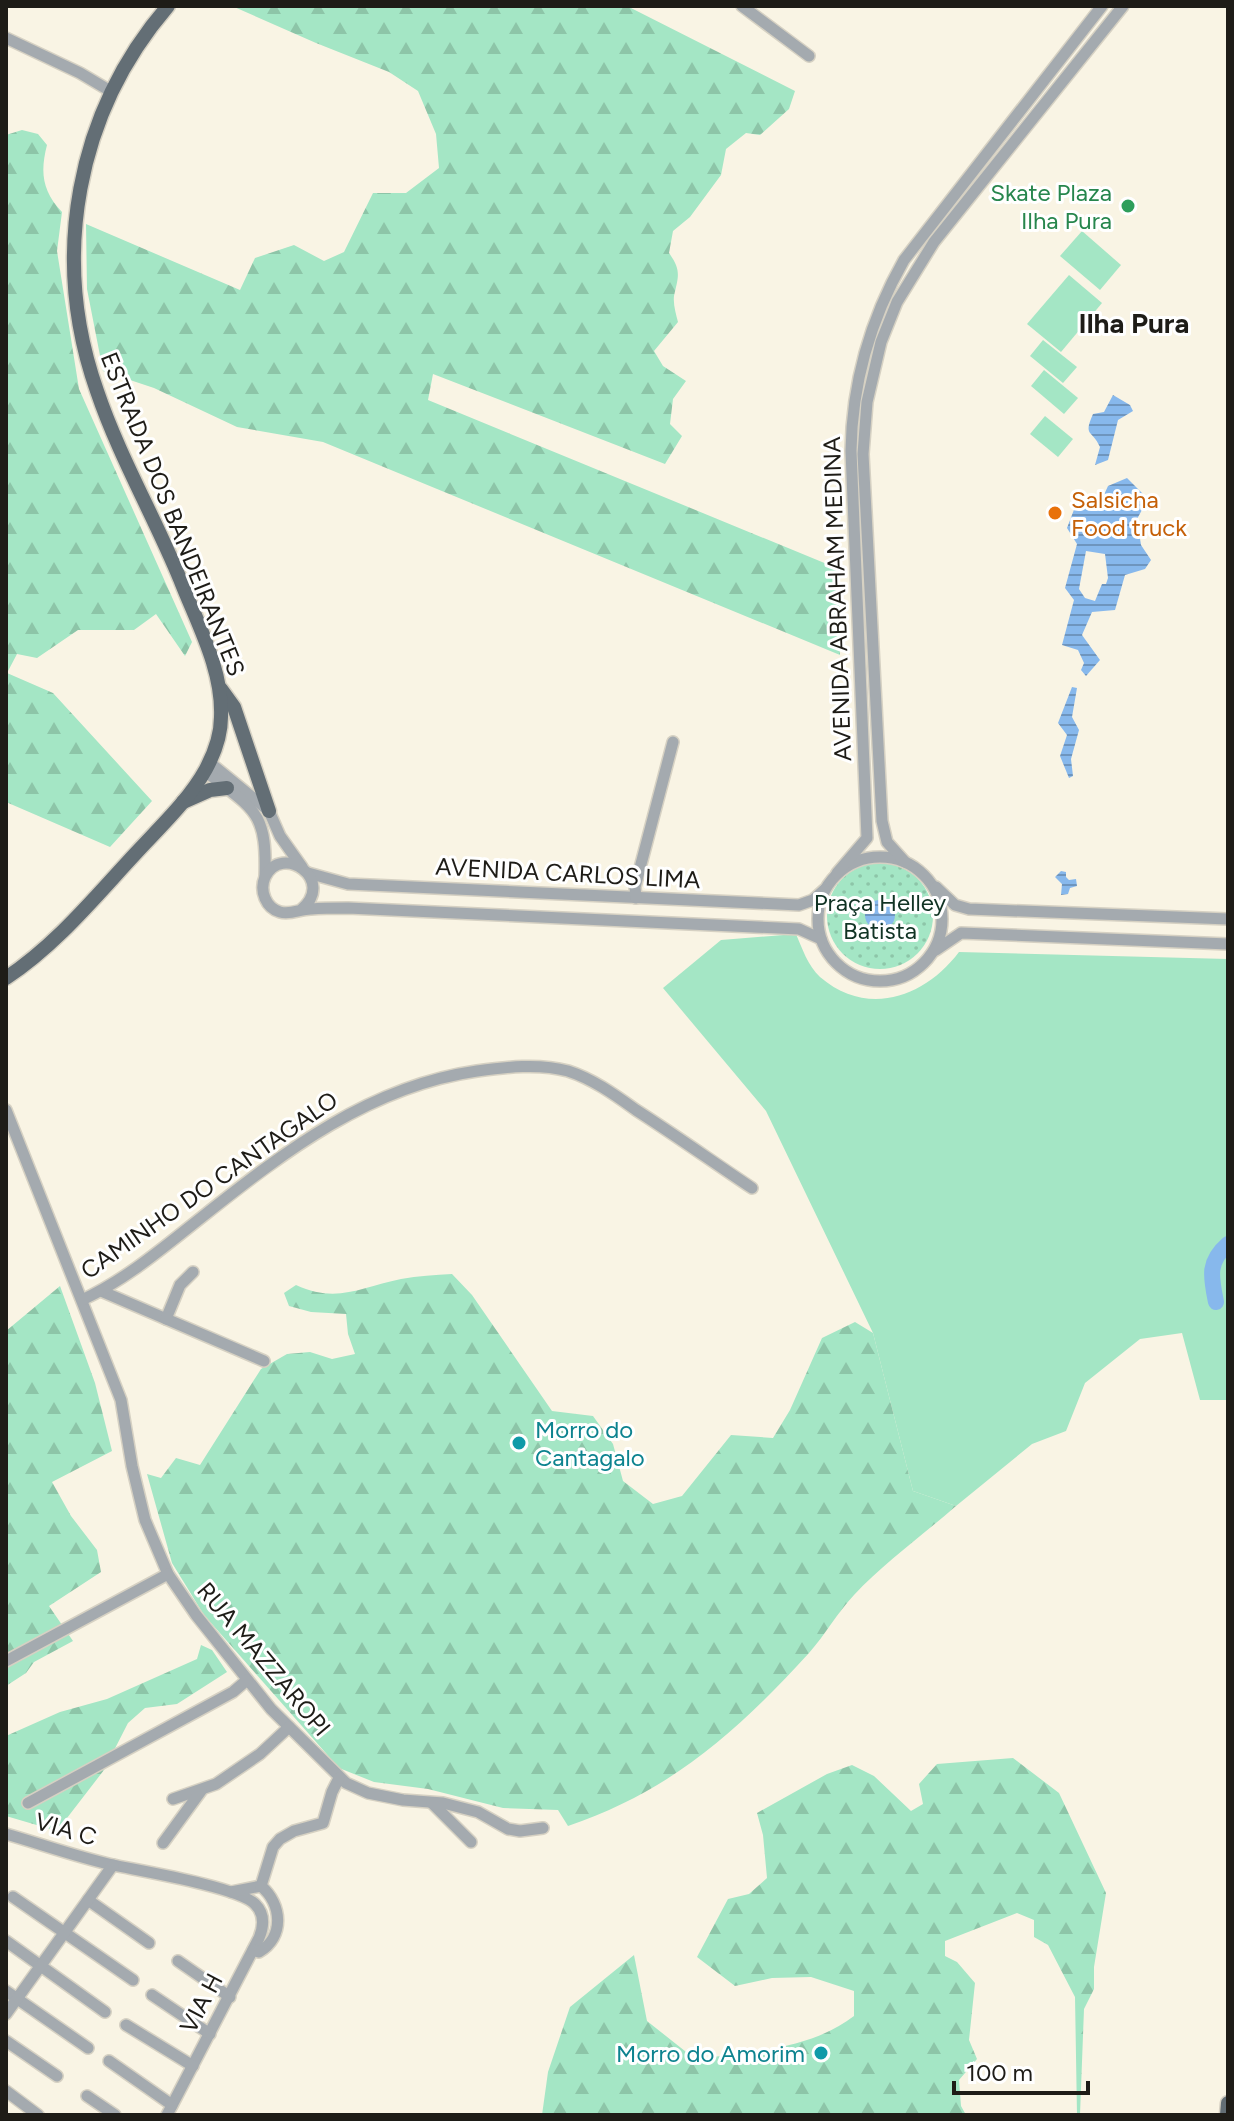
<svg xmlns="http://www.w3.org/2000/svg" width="1234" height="2121" viewBox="0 0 1234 2121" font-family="Figtree,sans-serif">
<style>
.green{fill:#a4e6c5}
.forest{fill:url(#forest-firs)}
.park{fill:url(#park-dots)}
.water{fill:url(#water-rules);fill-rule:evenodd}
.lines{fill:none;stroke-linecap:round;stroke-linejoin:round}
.river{stroke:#87b8ec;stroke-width:16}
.minor-casing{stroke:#d6d1c3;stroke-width:14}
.major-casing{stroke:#d6d1c3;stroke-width:17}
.minor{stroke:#a4aaaf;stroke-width:11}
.major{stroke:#636e75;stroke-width:14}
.leisure-dot{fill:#2e9e5b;stroke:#fff;stroke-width:3}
.food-dot{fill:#e8710a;stroke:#fff;stroke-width:3}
.culture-dot{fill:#0f9aa8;stroke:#fff;stroke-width:3}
.labels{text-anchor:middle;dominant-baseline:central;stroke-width:6;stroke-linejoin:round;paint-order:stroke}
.leisure-label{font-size:24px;fill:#27864d;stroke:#fff;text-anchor:end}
.food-label{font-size:24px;fill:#c56008;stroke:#fff;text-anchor:start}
.street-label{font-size:24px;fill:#1e1c17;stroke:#fff}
.park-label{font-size:24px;fill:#113324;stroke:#fff}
.culture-label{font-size:24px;fill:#0d838f;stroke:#fff;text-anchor:start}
.quarter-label{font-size:28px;font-weight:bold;fill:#1e1c17;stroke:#fff}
</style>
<defs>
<pattern id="forest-firs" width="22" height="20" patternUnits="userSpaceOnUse" patternTransform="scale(2)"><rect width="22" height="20" fill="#a4e6c5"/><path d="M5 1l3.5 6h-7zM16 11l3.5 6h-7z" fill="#8dc5a8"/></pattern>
<pattern id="park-dots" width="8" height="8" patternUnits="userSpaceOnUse" patternTransform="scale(2)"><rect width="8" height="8" fill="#a4e6c5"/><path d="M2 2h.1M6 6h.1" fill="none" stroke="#8dc5a8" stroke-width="1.8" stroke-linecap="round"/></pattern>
<pattern id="water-rules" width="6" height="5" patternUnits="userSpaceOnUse" patternTransform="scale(2)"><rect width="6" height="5" fill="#87b8ec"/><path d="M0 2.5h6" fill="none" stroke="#6e95be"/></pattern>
</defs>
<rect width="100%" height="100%" fill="#f9f4e4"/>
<!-- green -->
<g class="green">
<polygon points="1082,231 1121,265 1100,290 1060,256"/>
<polygon points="1069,275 1102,303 1061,352 1027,324"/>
<polygon points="1043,340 1077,367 1063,383 1030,356"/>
<polygon points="1044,370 1078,398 1064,414 1031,386"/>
<polygon points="1045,416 1073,439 1058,457 1030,434"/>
<path d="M 796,934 C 802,948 808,966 820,977 C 868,1018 925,997 959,952 L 1228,959 L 1228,1400 L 1200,1400 L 1182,1333 L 1140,1339 L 1085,1383 L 1066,1431 L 1032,1444 L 956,1506 L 913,1491 L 873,1333 L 766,1111 L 663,988 L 721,940 Z"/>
</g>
<!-- forest -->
<g class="forest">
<path d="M 232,6 L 627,6 L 795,91 L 789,109 L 760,135 L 746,133 L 726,149 L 721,175 L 690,217 L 673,231 L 669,253 C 682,271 678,277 674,296 C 673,304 676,314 678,322 L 654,351 L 663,366 L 686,381 L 673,399 L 670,424 L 682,436 L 665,464 L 433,374 L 428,400 L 839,569 L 840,655 L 323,442 L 237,427 L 154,388 L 103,371 L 87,289 L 86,224 L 240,290 L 255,258 L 294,245 L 324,261 L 344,252 L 373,193 L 406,193 L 439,168 L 436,134 L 418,91 L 389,72 L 316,43 Z"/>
<path d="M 22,130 L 38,134 L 47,145 C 40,172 42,191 62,212 L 57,251 L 79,389 L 192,642 L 185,656 L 156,614 L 134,630 L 78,630 L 37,658 L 17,654 L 7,673 L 53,693 L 152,801 L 110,847 L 6,802 L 6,135 Z"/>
<path d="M 452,1274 L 472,1295 L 552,1411 L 593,1416 L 613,1444 L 623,1481 L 653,1504 L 682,1496 L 731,1435 L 773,1438 L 790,1410 L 822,1338 L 855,1322 L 873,1333 L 913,1491 L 956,1506 C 924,1534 883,1564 854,1595 C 837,1613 825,1635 809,1653 C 737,1732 671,1791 568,1826 L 558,1810 L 503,1808 L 428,1789 L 374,1782 L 339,1768 L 204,1615 L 172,1563 L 147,1474 L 161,1478 L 176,1458 L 200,1465 L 261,1369 L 287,1354 L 310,1352 L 332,1359 L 355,1354 L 348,1334 L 346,1314 L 311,1312 L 289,1306 L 284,1293 L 296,1285 C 337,1304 361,1287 401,1279 C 418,1276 435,1275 452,1274 Z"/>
<polygon points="60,1286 95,1383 112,1451 52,1482 71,1516 97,1550 101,1572 49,1606 73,1641 34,1662 26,1673 6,1686 6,1331"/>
<polygon points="201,1645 212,1650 227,1672 177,1704 145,1708 128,1723 104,1770 57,1831 6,1816 6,1736 60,1712 107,1699 197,1659"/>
<path d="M 1013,1758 L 1059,1793 L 1106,1893 L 1094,1967 L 1094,1989 L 1084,2009 L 1080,2115 L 1077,2115 L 1075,1997 L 1048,1945 L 1034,1937 L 1034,1920 L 1017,1913 L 945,1941 L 945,1956 L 957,1962 L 975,1983 L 969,2040 L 977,2059 L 959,2080 L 961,2106 L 966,2115 L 542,2115 L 548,2072 L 570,2007 L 634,1955 L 647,2021 L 695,2059 C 750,2052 809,2050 854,2016 L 854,1991 L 811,1977 L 772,1978 L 735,1986 L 697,1957 L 728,1899 L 749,1894 L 767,1878 L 763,1835 L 757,1813 L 827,1774 L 852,1765 L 874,1776 L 911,1811 L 923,1804 L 919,1784 L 937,1764 Z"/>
</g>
<!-- park -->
<circle class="park" cx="880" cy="916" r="53"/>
<!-- water -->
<g class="water">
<path d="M 1113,395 L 1130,405 L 1133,411 L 1118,420 L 1108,460 L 1095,465 L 1100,447 C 1092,429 1083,437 1093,414 L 1104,412 Z"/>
<path d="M 1127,478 L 1148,499 L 1137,519 L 1141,545 L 1151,560 L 1145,569 L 1125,575 L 1115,610 L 1092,612 L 1082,635 L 1100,660 L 1086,676 L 1081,670 L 1084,663 L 1078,650 L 1062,645 L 1074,600 L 1065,588 L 1077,544 L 1067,528 L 1075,507 L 1098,508 L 1108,486 ZM 1086,551 L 1105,554 L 1108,578 L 1106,584 L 1102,584 L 1095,601 L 1085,598 L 1079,589 Z"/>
<polygon points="1072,687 1077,688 1072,717 1079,730 1071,759 1073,776 1069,778 1060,756 1067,735 1058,723"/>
<polygon points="1061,871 1066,872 1066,877 1069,880 1076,879 1077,886 1070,888 1068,894 1061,895 1062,884 1055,877"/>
<circle cx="880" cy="915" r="15"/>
</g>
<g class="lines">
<!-- river -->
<path class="river" d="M 1216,1302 C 1211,1277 1207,1262 1228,1244"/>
<defs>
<g id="minor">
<polyline points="742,6 809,56"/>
<polyline points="6,38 80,73 112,92"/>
<polyline points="209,762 269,811 280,836 302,867"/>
<path d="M 205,771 C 254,810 267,810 265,876"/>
<circle cx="880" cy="919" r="62"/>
<polyline points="905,862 887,842 882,821 863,454 867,402 881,342 897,302 934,242 1123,6"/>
<polyline points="308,873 348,884 799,905 813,900 824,890"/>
<path d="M 837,873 L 867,838 L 851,451 C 852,382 870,320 904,260 L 1102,6"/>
<polyline points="936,887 955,905 969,909 1228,919"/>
<polyline points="636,898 635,887 673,742"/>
<path d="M 301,910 C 337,880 282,842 265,877 C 259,891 266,908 280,912 C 291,915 300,909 311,909 C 323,908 335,908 348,908 L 799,929 L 821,939"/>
<polyline points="936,950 961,933 1228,944"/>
<polyline points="6,1110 121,1400 132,1466 145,1520 168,1574 196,1615 271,1709 346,1783 368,1793 403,1800 443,1803 478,1812 508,1829 520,1831 543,1828"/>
<polyline points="101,1291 264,1361"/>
<path d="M 82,1300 C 127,1279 164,1247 202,1217 C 285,1151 370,1086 477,1071 C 506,1067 539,1063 568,1071 C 593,1079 615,1095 636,1110 C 675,1135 713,1162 752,1188"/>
<polyline points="166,1319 180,1285 193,1272"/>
<polyline points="6,1661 168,1574"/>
<polyline points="173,1799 216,1784 260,1754 289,1727"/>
<polyline points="28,1803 233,1692 247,1680"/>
<polyline points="432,1803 471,1842"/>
<path d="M 6,1834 C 41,1844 77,1857 113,1865 C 141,1871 238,1887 255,1904 C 265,1914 264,1926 259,1938 L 167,2115"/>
<polyline points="163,1843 201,1791"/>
<polyline points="231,1892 261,1886 273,1847 280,1839 294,1831 323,1823 332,1792 339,1778"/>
<polyline points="13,1897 133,1980"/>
<polyline points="88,1900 149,1943"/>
<polyline points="6,1941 105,2012"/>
<path d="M 253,1950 L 259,1952 C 285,1937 282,1904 261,1886"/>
<polyline points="178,1961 230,1997"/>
<polyline points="6,1991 88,2048"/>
<polyline points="152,1995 210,2034"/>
<polyline points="6,2014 113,1865"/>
<polyline points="126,2025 193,2066"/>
<polyline points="6,2041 57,2076"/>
<polyline points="109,2061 172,2105"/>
<polyline points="6,2091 38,2115"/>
<polyline points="87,2096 115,2115"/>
</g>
<g id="major">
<polyline points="221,689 234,707 269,811"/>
<polyline points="183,802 210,790 227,788"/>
<path d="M 6,978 C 57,944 95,897 136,853 C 160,827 189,800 206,769 C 214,754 221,734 221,717 C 223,669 197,623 180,579 C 154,516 119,456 97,391 C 50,258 76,113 168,6"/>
<polyline points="1227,2115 1228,2103"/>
</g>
</defs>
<!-- minor casing -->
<use href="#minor" class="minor-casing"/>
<!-- major casing -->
<use href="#major" class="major-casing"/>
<!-- minor -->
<use href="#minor" class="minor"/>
<!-- major -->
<use href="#major" class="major"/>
</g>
<!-- markers -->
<circle class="leisure-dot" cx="1128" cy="206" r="8"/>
<circle class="food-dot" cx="1055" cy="513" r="8"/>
<g class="culture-dot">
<circle cx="519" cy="1443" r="8"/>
<circle cx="821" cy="2053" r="8"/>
</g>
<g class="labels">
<!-- leisure labels -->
<g class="leisure-label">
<text x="1112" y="192">Skate Plaza<tspan x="1112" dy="28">Ilha Pura</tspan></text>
</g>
<!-- food labels -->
<g class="food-label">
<text x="1071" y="499">Salsicha<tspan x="1071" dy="28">Food truck</tspan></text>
</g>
<!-- street labels -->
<g class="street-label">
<text transform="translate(173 514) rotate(68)">ESTRADA DOS BANDEIRANTES</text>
<text transform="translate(837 599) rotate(-92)">AVENIDA ABRAHAM MEDINA</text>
<text transform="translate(568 873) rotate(3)">AVENIDA CARLOS LIMA</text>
<text transform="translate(209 1185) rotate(-35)">CAMINHO DO CANTAGALO</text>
<text transform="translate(264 1659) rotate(50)">RUA MAZZAROPI</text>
<text transform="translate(66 1829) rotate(16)">VIA C</text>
<text transform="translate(201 2003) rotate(-62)">VIA H</text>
</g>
<!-- park labels -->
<g class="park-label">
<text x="880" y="902">Praça Helley<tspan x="880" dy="28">Batista</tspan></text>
</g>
<!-- culture labels -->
<g class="culture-label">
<text x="535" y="1429">Morro do<tspan x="535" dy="28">Cantagalo</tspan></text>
<text x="805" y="2053" text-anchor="end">Morro do Amorim</text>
</g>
<!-- quarter labels -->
<g class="quarter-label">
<text x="1134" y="323">Ilha Pura</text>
</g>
</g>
<!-- border -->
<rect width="1234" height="2121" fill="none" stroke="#1e1c17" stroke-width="16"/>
<!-- scale -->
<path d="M954 2081v12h134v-12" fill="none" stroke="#1e1c17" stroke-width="4"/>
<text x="966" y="2081" font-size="24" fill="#1e1c17" stroke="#ffffff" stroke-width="6" paint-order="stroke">100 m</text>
</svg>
